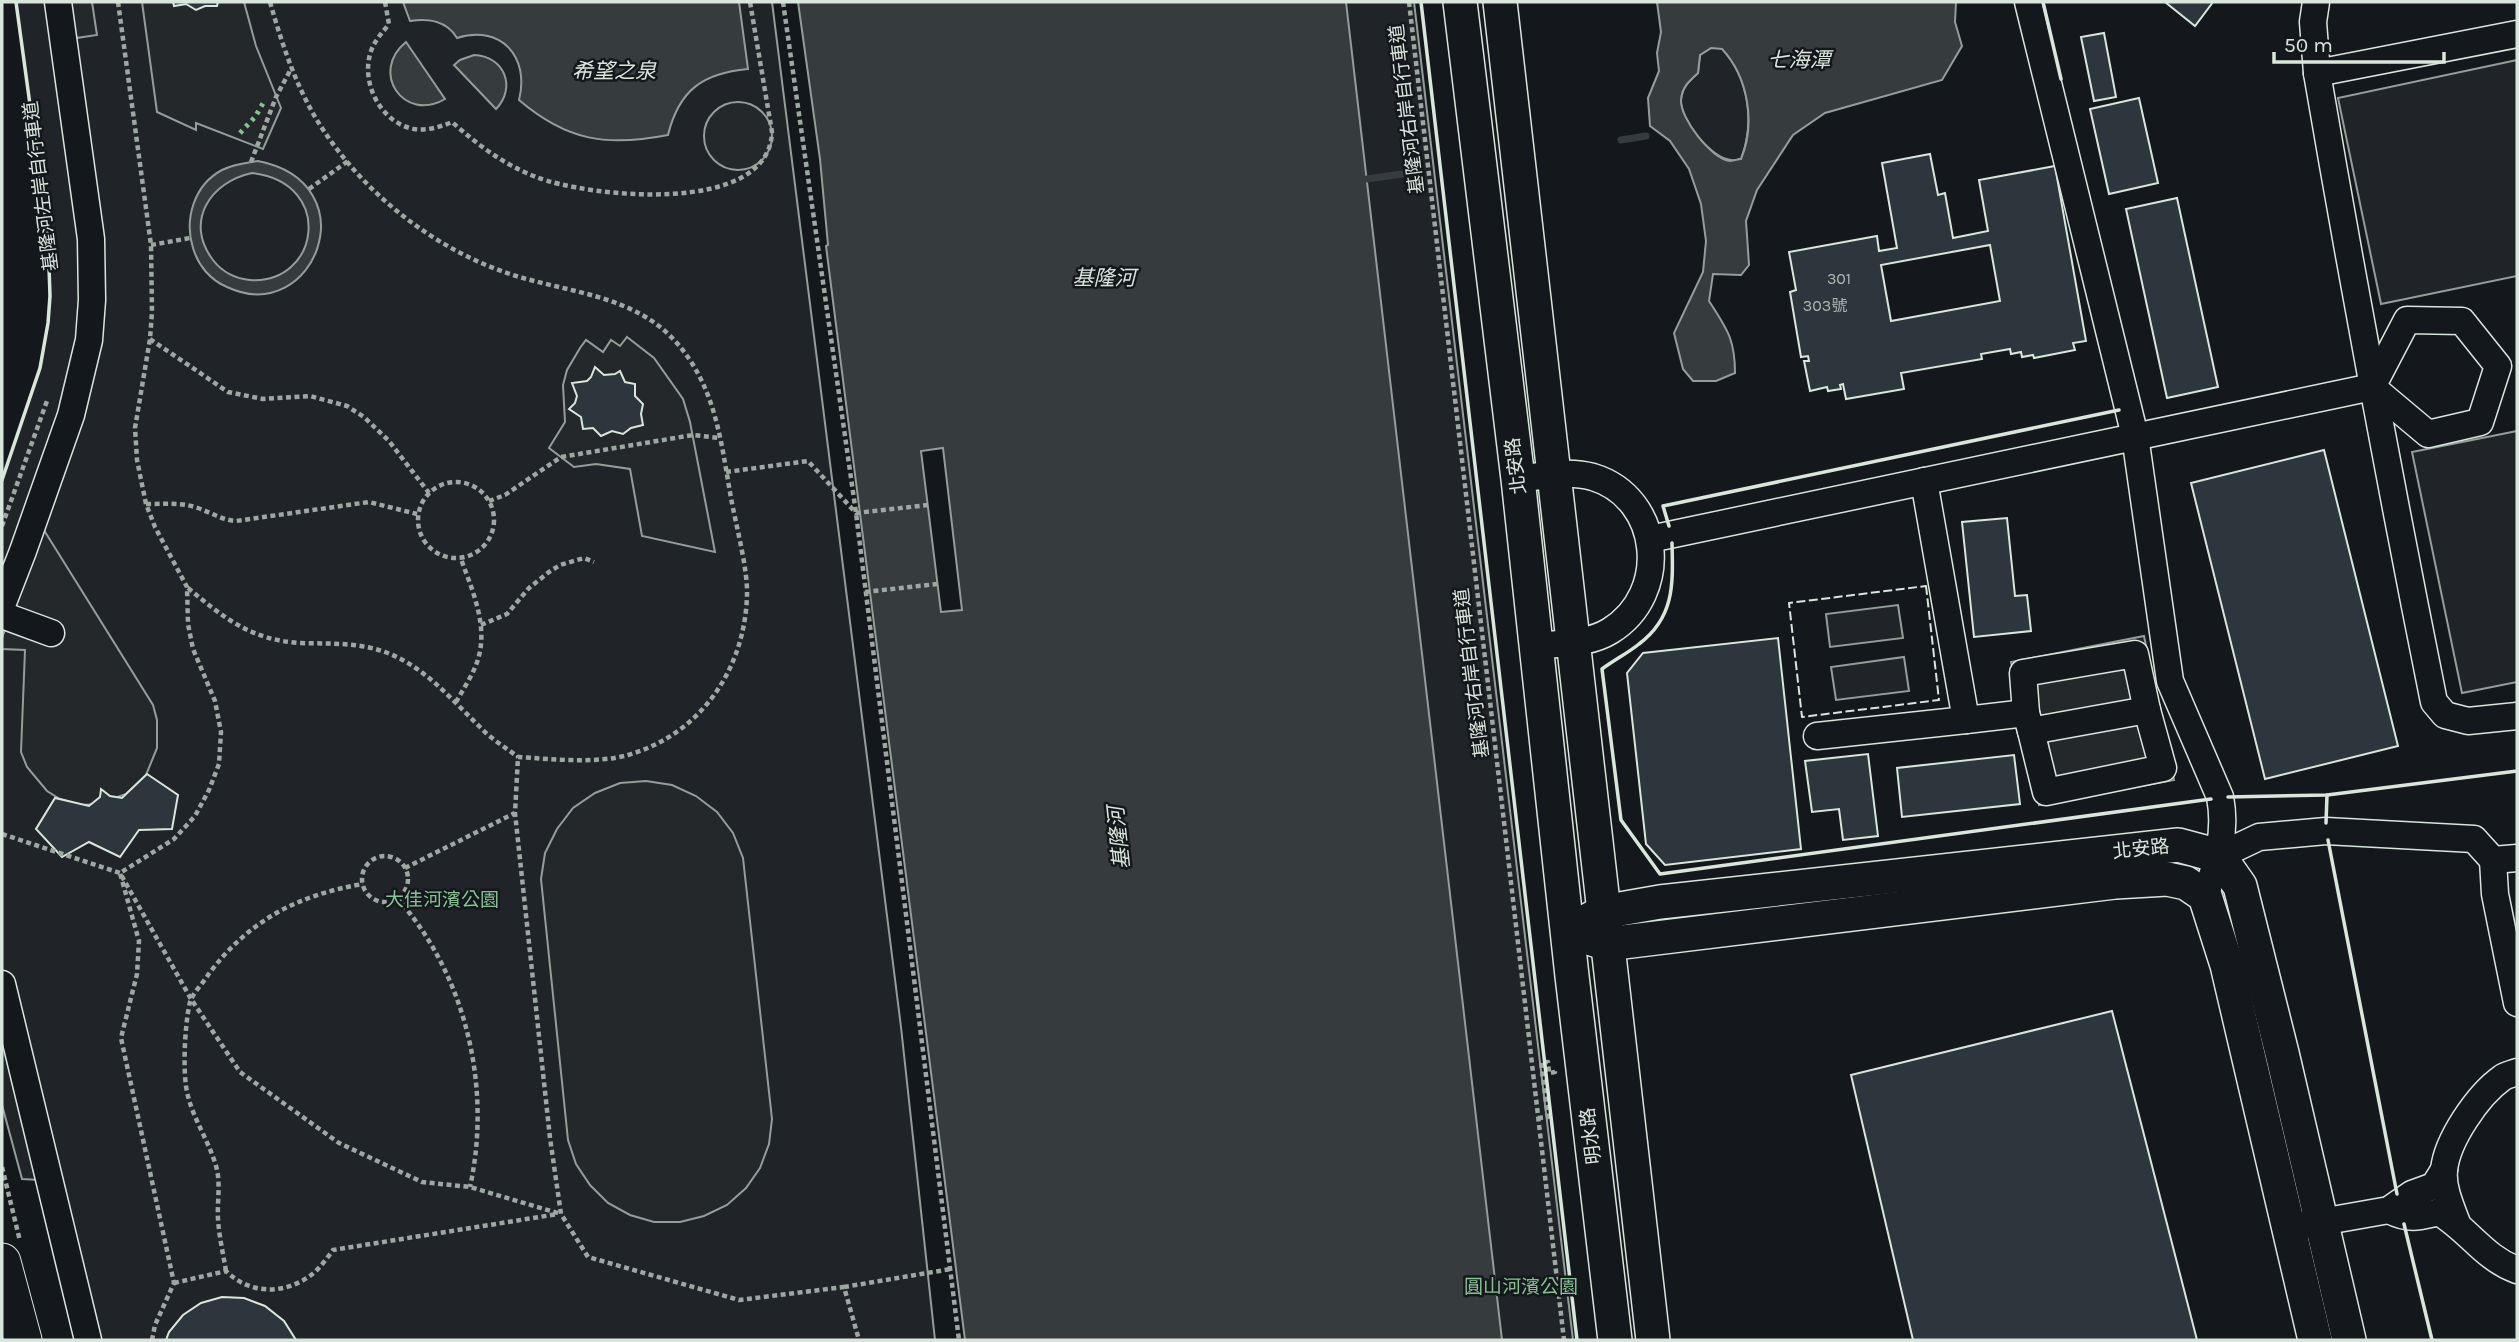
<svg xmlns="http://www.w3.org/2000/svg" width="2519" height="1342" viewBox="0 0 2519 1342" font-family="Karla,'Noto Sans TC',sans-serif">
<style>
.green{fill:#202428;stroke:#939e99;stroke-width:2}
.parking{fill:#24282b;stroke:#939e99;stroke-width:2}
.water{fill:#363b3e;stroke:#939e99;stroke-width:2;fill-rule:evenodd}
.pier{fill:#14181c;stroke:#939e99;stroke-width:2}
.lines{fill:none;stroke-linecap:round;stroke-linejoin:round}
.stream{stroke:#363b3e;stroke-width:7}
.building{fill:#2c363c;stroke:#d8e6dc;stroke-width:2;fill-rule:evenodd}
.minor-casing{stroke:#d8e6dc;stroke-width:29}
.major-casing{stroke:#d8e6dc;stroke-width:36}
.highway-casing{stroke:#d8e6dc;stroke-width:39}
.path{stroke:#9da8a2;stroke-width:4.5;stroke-dasharray:5 3.5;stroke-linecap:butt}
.minor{stroke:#14181c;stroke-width:26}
.major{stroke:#14181c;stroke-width:33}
.highway{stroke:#14181c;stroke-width:37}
.hedge{stroke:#8ac095;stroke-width:5;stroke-dasharray:3.5 5;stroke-linecap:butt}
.fence{stroke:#d8e6dc;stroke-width:2;stroke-dasharray:9 3.5;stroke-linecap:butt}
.wall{stroke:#d8e6dc;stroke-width:3.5}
.labels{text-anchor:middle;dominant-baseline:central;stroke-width:5;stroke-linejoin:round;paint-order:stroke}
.number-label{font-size:16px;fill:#adbab4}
.street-label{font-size:19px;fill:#d8e6dc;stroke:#14181c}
.park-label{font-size:19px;fill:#8ac095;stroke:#14181c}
.water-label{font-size:21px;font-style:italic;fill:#d8e6dc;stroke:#14181c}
</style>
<rect width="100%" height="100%" fill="#14181c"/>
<!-- green -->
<g class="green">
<polygon points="16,2 772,2 901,1027 935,1340 79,1340 40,1180 22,1179 2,1105 2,480 40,368 48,323 50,296 48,237"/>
<polygon points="1326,2 1414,2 1573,1340 1483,1340"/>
<path d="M 1711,48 L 1722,48 C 1749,78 1755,122 1741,159 C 1738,159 1734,161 1731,160 C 1711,159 1680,119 1681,100 C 1682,87 1689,81 1698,73 L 1700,55 Z"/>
<polygon points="2517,60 2517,276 2381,304 2338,98"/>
<polygon points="2517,431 2517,682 2462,693 2412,452"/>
<polygon points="1898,605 1903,638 1830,647 1826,614"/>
<polygon points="1904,657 1909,691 1836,700 1831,667"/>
</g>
<!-- parking -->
<g class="parking">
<polygon points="71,2 92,2 97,35 76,38"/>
<polygon points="142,2 244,2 256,46 281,108 263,149 196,123 196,130 157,112"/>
<circle cx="738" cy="136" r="34"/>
<polygon points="627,337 654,358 683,399 690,422 715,552 642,536 630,469 596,464 574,467 549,448 565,422 563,385 567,370 580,348 586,340 603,352 611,340 620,346"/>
<polygon points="42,527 153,705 157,720 157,748 146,775 126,794 98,804 81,805 60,799 47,791 27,767 21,752 25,650 2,649 2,638"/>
<polygon points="2144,636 2174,780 2039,805 2011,662"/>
<polygon points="646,781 672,785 696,796 717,812 733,833 743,858 772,1119 769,1144 760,1168 746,1188 727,1205 704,1216 680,1222 654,1222 630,1215 608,1203 590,1185 576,1164 568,1140 541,879 545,853 557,829 573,808 595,793 620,783"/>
</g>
<!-- water -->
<g class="water">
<path d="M 403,2 L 739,2 L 748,69 C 703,73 679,90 668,135 C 607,147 567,141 519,100 C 530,57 501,24 457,38 C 447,21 428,18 410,21 Z"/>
<polygon points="798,2 1346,2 1502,1340 965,1340 826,246 828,245 820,159"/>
<path d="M 1657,2 L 1956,2 L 1955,22 L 1962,46 L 1942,80 L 1825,113 L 1793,135 L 1757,190 L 1746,221 L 1749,265 L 1741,275 L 1713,274 L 1709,301 C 1727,329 1735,339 1735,373 L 1716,381 L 1693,381 L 1683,369 L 1674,333 L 1703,272 L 1706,241 L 1701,204 L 1689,169 L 1670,141 L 1650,126 L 1648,98 L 1659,71 L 1657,53 L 1661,32 ZM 1711,48 L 1722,49 C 1748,77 1756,123 1741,159 C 1738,159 1734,161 1730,161 C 1711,159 1680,118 1681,100 C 1682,87 1689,81 1698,73 L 1700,55 Z"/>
<path d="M 406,42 L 445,99 C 404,123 369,72 406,42 Z"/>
<path d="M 474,55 C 504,56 517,87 496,109 L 454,65 L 460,60 Z"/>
<path d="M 258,161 C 370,183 315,328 227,287 C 210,280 198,265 193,248 C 184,219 194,185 222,170 C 234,164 245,163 258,161 ZM 252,173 C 336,183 319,285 250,280 C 236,279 222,272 213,260 C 184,222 210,182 252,173 Z"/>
</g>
<!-- pier -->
<polygon class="pier" points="943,448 962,610 941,612 921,451"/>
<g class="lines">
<!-- stream -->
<g class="stream">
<polyline points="1621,140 1646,136"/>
<polyline points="1367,179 1402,174"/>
</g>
</g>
<!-- building -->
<g class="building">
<polygon points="173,2 218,2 217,6 205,6 196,10 186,4 174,6"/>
<polygon points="2165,2 2213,2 2195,26"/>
<polygon points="2104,33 2116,97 2094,101 2081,37"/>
<polygon points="2139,98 2158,183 2109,194 2090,109"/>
<path d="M 1930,154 L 1938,195 L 1945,193 L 1953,238 L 1988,231 L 1979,180 L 2055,166 L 2086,341 L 2073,343 L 2075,350 L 2034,358 L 2033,355 L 2022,357 L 2021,352 L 2011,354 L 2010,349 L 1981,354 L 1982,359 L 1901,373 L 1904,389 L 1846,399 L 1843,384 L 1840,385 L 1841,389 L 1828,391 L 1827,387 L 1810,391 L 1804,361 L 1809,361 L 1808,356 L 1801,357 L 1790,292 L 1796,290 L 1789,252 L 1877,236 L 1879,251 L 1897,248 L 1882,163 ZM 1990,245 L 2000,301 L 1891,321 L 1881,265 Z"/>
<polygon points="2177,198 2218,387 2167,398 2126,209"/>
<polygon points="595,367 604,375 615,374 620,371 625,382 635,384 635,396 643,404 641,414 643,425 631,428 623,434 612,431 601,436 593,428 583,429 581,417 569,409 575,403 577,396 572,383 587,381 591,377"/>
<polygon points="2324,450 2398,746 2265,779 2191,483"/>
<polygon points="2007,518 2015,596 2027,595 2031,631 1974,637 1962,522"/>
<polygon points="1778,638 1801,849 1665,865 1646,844 1627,673 1643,653"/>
<polygon points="1868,754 1878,836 1843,840 1839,809 1812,812 1805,761"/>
<polygon points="2014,755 2020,804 1902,817 1897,768"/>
<polygon points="147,774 178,795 172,829 139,830 120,857 89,842 62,857 36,829 55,798 89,806 100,797 101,789 110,796 122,798"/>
<polygon points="2112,1011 2197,1340 1913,1340 1851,1075"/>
<polygon points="222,1297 244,1298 265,1306 284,1321 296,1340 166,1340 169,1332 183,1315 201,1303"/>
</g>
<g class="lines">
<defs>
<g id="minor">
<path d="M 2028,2 L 2135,436 L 2170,681 L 2220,797 C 2227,833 2217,863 2205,896"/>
<path d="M 2316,2 L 2313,22 L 2317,73 C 2353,283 2392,493 2434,702 L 2445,715 L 2468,721 L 2517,716"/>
<polyline points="2317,73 2517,34"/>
<path d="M 1518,479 C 1543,476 1568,470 1593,477 C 1662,498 1671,594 1610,631 C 1589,644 1561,643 1537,646"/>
<polyline points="1650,539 2372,387 2428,434 2480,422 2498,366 2462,321 2407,320 2372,387"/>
<polyline points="2,605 23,551 71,415 89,340 92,300 91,239 58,2"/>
<polyline points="2,615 51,633"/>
<polygon points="2135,654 2147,710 2031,731 2026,713 2023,673"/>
<polyline points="1966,720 2026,713"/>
<polyline points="2031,731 2046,792 2163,768 2147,710"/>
<polyline points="1817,736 1966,720 1924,481"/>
<polyline points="2219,856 2259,837 2326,831 2474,839 2493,860 2517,858"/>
<polyline points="2493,860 2495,894 2517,1003"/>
<polyline points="2,984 88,1340"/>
<path d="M 2389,1210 C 2409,1220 2418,1217 2439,1212 C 2469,1230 2484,1258 2517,1270"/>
<path d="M 2457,1223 C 2451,1207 2442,1187 2444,1170 C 2447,1140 2478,1095 2502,1078 C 2506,1075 2512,1074 2517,1072"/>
<polyline points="2304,1225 2389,1210 2412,1194 2434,1186 2444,1170"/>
</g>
<g id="major">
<polyline points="1460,2 1518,479 1572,976 1615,1340"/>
<polyline points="1500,2 1653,1340"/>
<polyline points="1585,922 1603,912 1660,902 2178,845 2219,856 2240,886 2282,1053 2349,1340"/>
<polyline points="1586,937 1607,944 2115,882 2167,879 2186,883 2205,896 2227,965 2315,1340"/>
</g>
<polyline id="highway" points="2,1262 23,1340"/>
</defs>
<!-- minor casing -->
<use href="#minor" class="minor-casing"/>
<!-- major casing -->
<use href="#major" class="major-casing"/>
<!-- highway casing -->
<use href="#highway" class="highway-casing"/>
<!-- path -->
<g class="path">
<polyline points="118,2 151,245 152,312 150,339 135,428 137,460 146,504 155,527 187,587 188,624 193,649 215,701 221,732 219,764 209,790 195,816 174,839 120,873 139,941 137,974 121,1038 174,1283 155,1325 152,1340"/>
<path d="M 270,2 C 282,44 296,87 320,125 C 364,194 435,250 513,275 C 570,293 634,295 676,342 C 716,387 721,442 731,498 C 736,525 748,570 747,595 C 745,669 701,734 628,755 C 596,764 551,759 518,757 L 515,813 L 550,1138 L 561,1214 L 588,1257 L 739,1300 L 844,1287 L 859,1340"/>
<path d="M 385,2 L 389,24 C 382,33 375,40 371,51 C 360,83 381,123 414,129 C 427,131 440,127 452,122 C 478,145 503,164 536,177 C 588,197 769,217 772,132 L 750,2"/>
<polyline points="783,2 856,513 959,1340"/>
<polyline points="1409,2 1564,1340"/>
<polyline points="251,162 276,97 292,67"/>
<polyline points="309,189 348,161"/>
<polyline points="151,245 190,238"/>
<polyline points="150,339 228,392 263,399 310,396 347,406 364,417 389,441 429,493"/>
<polyline points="726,472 808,461 856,513 928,505"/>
<circle cx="456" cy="520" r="38"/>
<polyline points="489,501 505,495 561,457 693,435 720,438"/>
<path d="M 146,504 C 164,504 181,502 198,508 C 212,513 222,520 236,521 L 369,502 L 417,514"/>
<polyline points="2,526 47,401"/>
<path d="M 188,588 C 224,618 251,640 300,643 C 329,644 357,642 385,652 C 424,666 451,699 480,727 C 491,739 505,747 518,757"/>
<polyline points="865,592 937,584"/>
<polyline points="481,625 507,614 529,588 549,572 560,565 584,558 594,562"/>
<path d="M 456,702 C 465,686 477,669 480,651 C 486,620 471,587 461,559"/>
<polyline points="2,834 120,873 191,999 240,1072 339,1143 422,1182 470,1187 561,1214"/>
<circle cx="385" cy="879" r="23"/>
<polyline points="405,868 515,813"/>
<path d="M 397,898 C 466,975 492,1087 470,1187"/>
<polyline points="1544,1062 1548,1062 1549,1073 1555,1072 1555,1069"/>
<polyline points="1538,1118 1548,1117 1541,1062 1544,1062"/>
<polyline points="2,1167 20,1241"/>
<path d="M 226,1271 C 223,1253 219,1236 218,1219 C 217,1201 221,1183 216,1166 C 208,1138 190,1115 186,1086 C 183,1064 185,1023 190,1002 C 193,993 203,983 208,975 C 248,921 297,895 363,884"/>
<path d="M 174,1283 L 226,1271 C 251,1296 289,1295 316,1271 C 322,1265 328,1257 333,1250 L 558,1214"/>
<polyline points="844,1287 951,1269"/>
</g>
<!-- minor -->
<use href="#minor" class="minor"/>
<!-- major -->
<use href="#major" class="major"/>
<!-- highway -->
<use href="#highway" class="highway"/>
<!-- hedge -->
<polyline class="hedge" points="240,133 255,117 265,100"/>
<!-- fence -->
<polygon class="fence" points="1926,586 1939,700 1802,717 1789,603"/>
<!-- wall -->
<g class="wall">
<polyline points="1421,2 1577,1340"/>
<polyline points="2043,2 2061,79"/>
<polyline points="2,480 40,368 48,323 50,296 48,237 16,2"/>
<polyline points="1669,526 1663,506 2119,410"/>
<path d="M 1672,543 C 1673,583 1675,617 1639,644 C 1628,653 1614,660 1602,669 L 1621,820 L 1660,874 L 2211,799"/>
<polyline points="2228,797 2327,795 2517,771"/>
<polyline points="2326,823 2327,795"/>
<polyline points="2328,840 2397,1194"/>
<polyline points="2404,1224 2432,1340"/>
</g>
</g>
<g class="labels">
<!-- number labels -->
<g class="number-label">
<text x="1839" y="278">301</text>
<text x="1825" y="305">303號</text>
</g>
<!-- street labels -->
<g class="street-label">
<text transform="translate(1407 109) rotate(-97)">基隆河右岸自行車道</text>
<text transform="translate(41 186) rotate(-97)">基隆河左岸自行車道</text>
<text transform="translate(1516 466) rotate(-97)">北安路</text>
<text transform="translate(1472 673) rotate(-97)">基隆河右岸自行車道</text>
<text transform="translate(2141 849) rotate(-6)">北安路</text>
<text transform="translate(1591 1136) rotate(-97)">明水路</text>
</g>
<!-- park labels -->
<g class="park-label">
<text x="442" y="900">大佳河濱公園</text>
<text x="1521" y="1287">圓山河濱公園</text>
</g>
<!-- water labels -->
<g class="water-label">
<text x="1799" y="60">七海潭</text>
<text x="614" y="71">希望之泉</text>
<text x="1104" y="278">基隆河</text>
<text transform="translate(1119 838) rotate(-96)">基隆河</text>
</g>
</g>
<!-- border -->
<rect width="2519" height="1342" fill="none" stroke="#d8e6dc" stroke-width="7"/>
<!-- scale -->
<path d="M2274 52v10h170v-10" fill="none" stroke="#d8e6dc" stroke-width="3.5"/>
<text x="2284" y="52" font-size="21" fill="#d8e6dc" stroke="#14181c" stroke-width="5" paint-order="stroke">50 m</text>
</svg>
